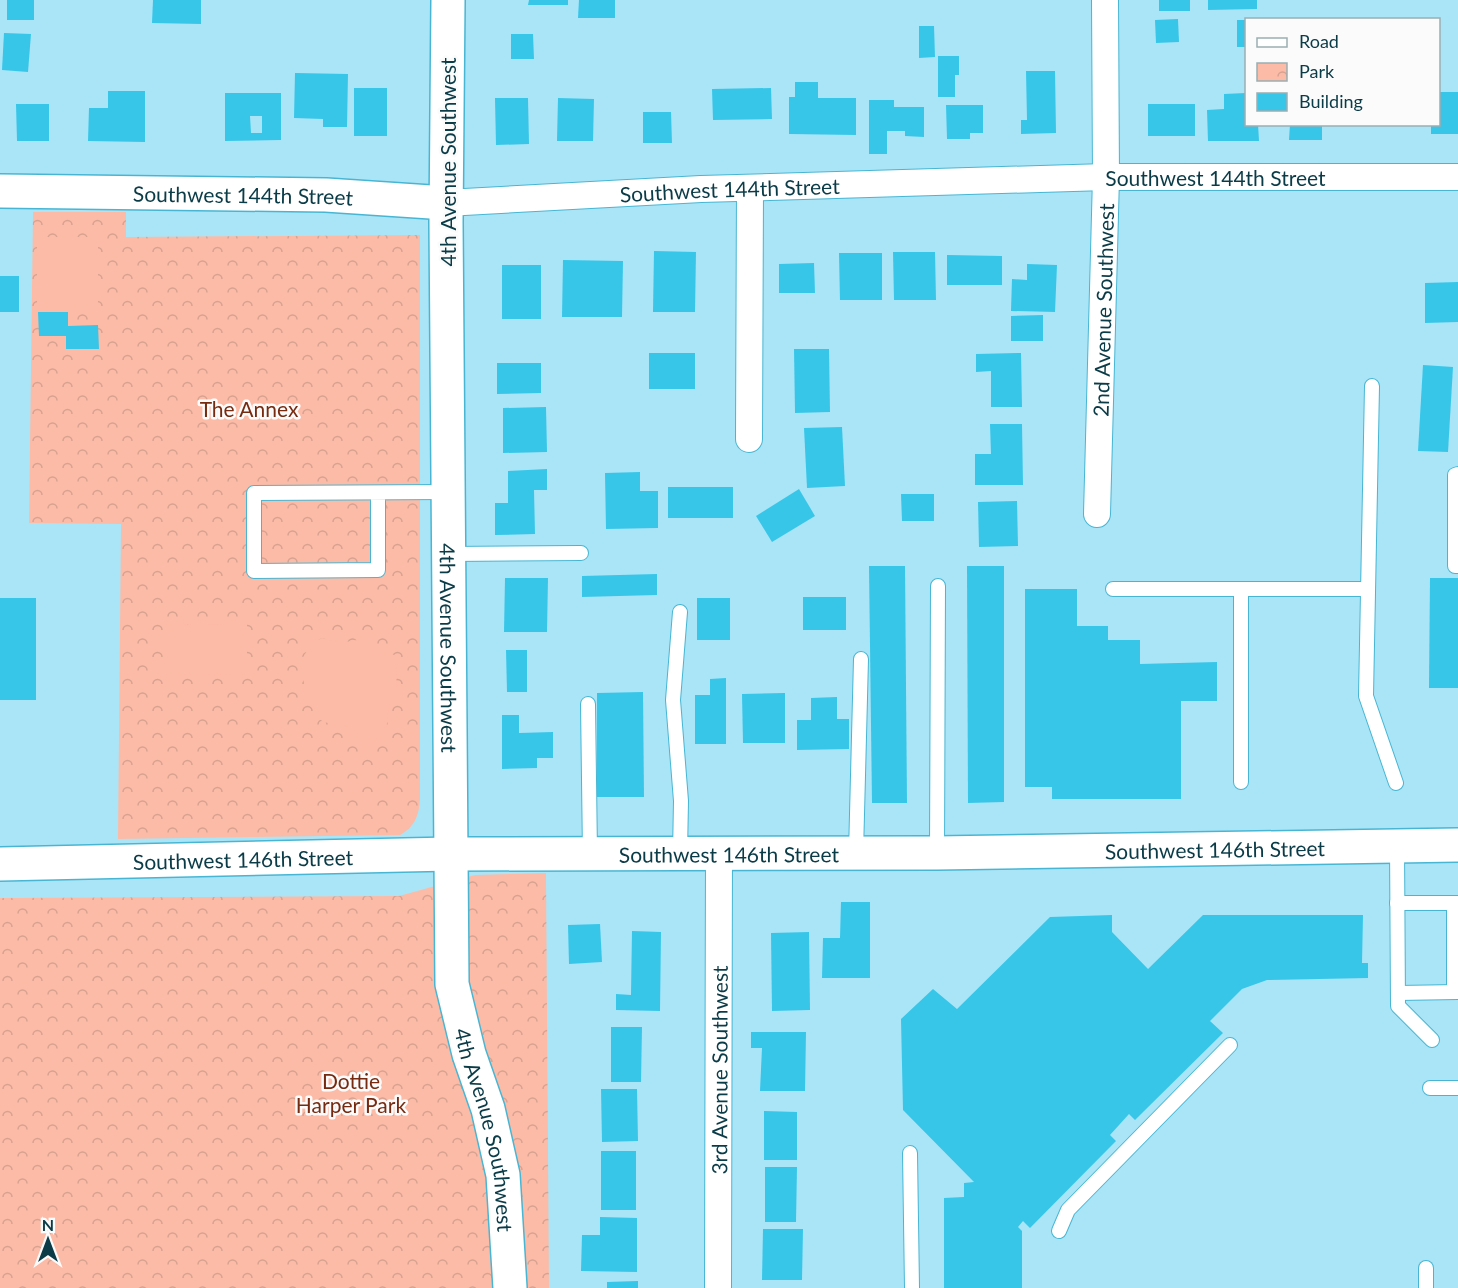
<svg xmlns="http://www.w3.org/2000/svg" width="1458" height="1288" viewBox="0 0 1458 1288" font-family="Lato,sans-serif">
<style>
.park{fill:url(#park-crowns)}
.garden{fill:#fcbba6}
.building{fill:#37c6e8;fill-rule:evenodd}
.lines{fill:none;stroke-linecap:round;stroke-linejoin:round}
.lane-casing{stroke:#48b6d3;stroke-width:16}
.street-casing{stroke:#48b6d3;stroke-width:28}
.secondary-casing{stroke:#48b6d3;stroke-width:36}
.lane{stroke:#fff;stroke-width:14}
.street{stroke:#fff;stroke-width:26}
.secondary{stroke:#fff;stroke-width:33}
.labels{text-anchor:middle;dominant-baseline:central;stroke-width:5;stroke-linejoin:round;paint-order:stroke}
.street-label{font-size:21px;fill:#0a3b47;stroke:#fbfbfb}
.park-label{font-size:21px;fill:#762b11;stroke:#fbfbfb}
</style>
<defs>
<pattern id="park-crowns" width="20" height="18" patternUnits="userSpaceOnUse" patternTransform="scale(1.5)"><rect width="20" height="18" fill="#fcbba6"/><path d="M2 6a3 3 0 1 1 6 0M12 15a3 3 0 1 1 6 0" fill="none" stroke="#d7a290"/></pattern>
</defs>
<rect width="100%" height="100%" fill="#aae5f7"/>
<!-- park -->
<g class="park">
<path d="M 33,212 L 126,212 L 126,237 L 420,235 L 420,799 C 419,815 415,827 400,835 L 118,839 L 121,524 L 29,523 Z"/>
<polygon points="546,873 549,1288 0,1288 0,898 399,896 475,875"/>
</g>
<!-- garden -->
<g class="garden">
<rect x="37" y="237" width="61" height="70"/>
<polygon points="247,624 247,674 164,675 164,625"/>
<path d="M 322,638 L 340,643 L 357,640 L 365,642 L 379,653 L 395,655 C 396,666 398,683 395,693 C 393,698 390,701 389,706 C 385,726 392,743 362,738 C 357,735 357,730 351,728 C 338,722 326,727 316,716 L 313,702 L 306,694 L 300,662 L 312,643 Z"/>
</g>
<!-- building -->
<g class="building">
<rect x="7" y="0" width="27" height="20"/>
<polygon points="153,0 201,0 201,24 152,23"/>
<polygon points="529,0 568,0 568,5 528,5"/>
<polygon points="579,0 615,0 615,18 578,18"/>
<rect x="1159" y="0" width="31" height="11"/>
<polygon points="1208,0 1257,0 1257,9 1208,10"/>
<polygon points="1178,19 1179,42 1156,43 1155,20"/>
<rect x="1237" y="20" width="9" height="27"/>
<polygon points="919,26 934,26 935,57 919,58"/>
<polygon points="4,33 31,34 28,72 2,70"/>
<polygon points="511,34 533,34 534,59 511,59"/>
<polygon points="938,56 959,56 959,75 955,75 955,97 938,97"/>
<polygon points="1026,71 1055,71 1056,133 1021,134 1021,120 1027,120"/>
<polygon points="295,73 348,74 347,127 323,127 323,119 294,118"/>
<polygon points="795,82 818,82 818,98 856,98 856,135 789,134 789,97 795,97"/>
<rect x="354" y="88" width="33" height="48"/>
<polygon points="771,88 772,119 713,120 712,89"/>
<polygon points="108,91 145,91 145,142 88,141 89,108 108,108"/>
<polygon points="1438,92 1458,92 1458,134 1431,134 1431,124 1438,124"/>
<path d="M 225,93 L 281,93 L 281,140 L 225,141 ZM 250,116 L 262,116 L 262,133 L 251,133 Z"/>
<polygon points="1246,93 1246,124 1258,124 1259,141 1208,141 1207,110 1224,109 1224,94"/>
<polygon points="495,98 528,98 529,144 496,145"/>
<polygon points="558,98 594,99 593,141 557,141"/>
<polygon points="869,100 894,100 894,107 924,107 924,137 905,136 905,131 887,131 887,154 869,154"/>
<polygon points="16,104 49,104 49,141 17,141"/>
<rect x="1148" y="104" width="47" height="32"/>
<polygon points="946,105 983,105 983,133 970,133 970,139 947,139"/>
<polygon points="643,112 671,112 672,143 643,143"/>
<polygon points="1290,124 1322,124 1322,140 1289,140"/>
<polygon points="654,251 696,252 695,312 653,312"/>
<polygon points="893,252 935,252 936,300 894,300"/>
<polygon points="839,253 882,253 882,300 840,300"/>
<polygon points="947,255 1002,256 1002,285 947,285"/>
<polygon points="563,260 623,261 622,317 562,317"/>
<polygon points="814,263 815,293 779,293 779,264"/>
<polygon points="1027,264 1057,265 1055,312 1011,311 1012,279 1027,280"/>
<rect x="502" y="265" width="39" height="54"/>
<rect x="0" y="276" width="19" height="36"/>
<polygon points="1458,282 1458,322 1425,323 1425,283"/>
<polygon points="38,312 68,312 68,326 98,325 99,349 66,349 66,336 39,336"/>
<polygon points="1043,315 1043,341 1011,341 1011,316"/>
<polygon points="794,349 829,349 830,412 795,413"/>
<rect x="649" y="353" width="46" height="36"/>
<polygon points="1021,353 1022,407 991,407 991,371 976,372 976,354"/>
<polygon points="497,363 541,363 541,393 497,394"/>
<polygon points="1423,365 1453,367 1448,452 1418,451"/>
<polygon points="546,407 547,452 503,453 503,408"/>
<polygon points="990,424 1022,424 1023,485 975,485 975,454 991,454"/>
<polygon points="842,427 845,486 807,488 804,428"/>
<polygon points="547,469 547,490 534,490 535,534 495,535 495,503 508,503 508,471"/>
<polygon points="640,472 640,491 658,491 658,528 606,529 605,473"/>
<rect x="668" y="487" width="65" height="31"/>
<polygon points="799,489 815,516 772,542 756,516"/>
<polygon points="901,494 934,494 934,521 902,521"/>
<polygon points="1017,501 1018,546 979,547 978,502"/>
<polygon points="869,566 905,566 907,803 872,803"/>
<polygon points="967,566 1004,566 1004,802 968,803"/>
<polygon points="657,574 657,595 582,597 582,576"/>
<polygon points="505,578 548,578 547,632 504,632"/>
<polygon points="1430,578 1458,578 1458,688 1429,688"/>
<polygon points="1025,589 1077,589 1077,626 1108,626 1108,640 1140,640 1140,664 1217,662 1217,701 1181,701 1181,799 1052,799 1052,787 1025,787"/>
<rect x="803" y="597" width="43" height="33"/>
<rect x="0" y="598" width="36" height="102"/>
<rect x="697" y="598" width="33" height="42"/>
<polygon points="506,650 527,650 527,692 507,692"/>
<polygon points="726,678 726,744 695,744 695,695 710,695 710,679"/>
<polygon points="643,692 644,797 597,797 597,693"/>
<polygon points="785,693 785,743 743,743 742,694"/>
<polygon points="837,697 837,719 849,719 849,749 797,750 797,720 811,720 811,698"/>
<polygon points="502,715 519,715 519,733 553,732 553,758 537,758 537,768 502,769"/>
<polygon points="841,902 870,902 870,978 822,978 823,938 840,938"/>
<polygon points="1112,915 1112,932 1148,969 1203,915 1363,915 1362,963 1368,963 1368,978 1267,980 1242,989 1210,1021 1223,1033 1135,1120 1129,1114 1110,1135 1116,1141 1030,1228 1023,1221 1018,1227 1022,1231 1022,1288 944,1288 944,1198 964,1197 964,1183 974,1182 903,1110 901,1019 933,989 957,1009 1050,917"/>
<polygon points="600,924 602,962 569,964 568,925"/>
<polygon points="632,931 661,932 660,1011 616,1010 616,994 631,995"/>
<polygon points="809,932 810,1010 772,1011 771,933"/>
<polygon points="611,1027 642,1027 641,1082 611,1082"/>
<polygon points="751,1032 806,1032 805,1091 760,1091 762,1048 751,1048"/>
<polygon points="601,1089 637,1089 638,1141 602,1142"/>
<polygon points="764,1111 797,1112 797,1160 764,1160"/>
<rect x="601" y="1151" width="35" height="59"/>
<polygon points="765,1167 797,1167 796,1222 765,1222"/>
<polygon points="600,1217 637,1218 637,1272 581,1271 582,1235 600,1235"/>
<polygon points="763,1229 803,1229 802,1280 762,1280"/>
<polygon points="638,1281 638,1288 607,1288 607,1282"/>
</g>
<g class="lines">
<defs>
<g id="lane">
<polyline points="1372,386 1366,696 1396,783"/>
<polyline points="1458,474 1455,475 1455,566 1458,566"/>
<polyline points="378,493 378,570 254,571 254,493 448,492"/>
<polyline points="449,554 581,553"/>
<polyline points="1113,589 1241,589 1241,782"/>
<polyline points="1241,589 1368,589"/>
<polyline points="680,612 673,700 681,801 680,853"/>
<polyline points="588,704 590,854"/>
<polyline points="1397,845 1398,1006 1432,1040"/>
<polyline points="856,853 861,659"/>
<polyline points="937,853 938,586"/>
<polyline points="1397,903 1458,903"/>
<polyline points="1454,992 1454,903"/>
<polyline points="1398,993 1458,992"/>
<polyline points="1430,1088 1458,1088"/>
<polyline points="910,1153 912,1288"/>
<polyline points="1059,1231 1068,1210 1230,1045"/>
<polyline points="1426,1288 1426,1268"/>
</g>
<g id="street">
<path id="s1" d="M 446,203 L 701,189 L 1106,177 L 1458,177"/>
<polyline points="749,439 750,189"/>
<path id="s2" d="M 1097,514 L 1106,177 L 1105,0"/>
<path id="s3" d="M 718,1288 L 719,853"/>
</g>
<g id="secondary">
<path id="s4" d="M 448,0 L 446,222 L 452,984 L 469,1054 L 488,1109 L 503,1175 L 510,1288"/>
<path id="s5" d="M 0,191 L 326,195 L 446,203"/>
<path id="s6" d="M 0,864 L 450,854 L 937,853 L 1458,845"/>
</g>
</defs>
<!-- lane casing -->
<use href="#lane" class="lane-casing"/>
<!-- street casing -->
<use href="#street" class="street-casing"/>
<!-- secondary casing -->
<use href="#secondary" class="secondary-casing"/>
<!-- lane -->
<use href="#lane" class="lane"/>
<!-- street -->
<use href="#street" class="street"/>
<!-- secondary -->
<use href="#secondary" class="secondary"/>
</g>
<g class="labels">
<!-- street labels -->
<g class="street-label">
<text transform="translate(447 162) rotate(-90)">4th Avenue Southwest</text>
<text stroke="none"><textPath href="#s1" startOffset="770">Southwest 144th Street</textPath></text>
<text stroke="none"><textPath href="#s1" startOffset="284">Southwest 144th Street</textPath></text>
<text stroke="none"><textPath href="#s5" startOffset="243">Southwest 144th Street</textPath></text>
<text stroke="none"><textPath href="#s2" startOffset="204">2nd Avenue Southwest</textPath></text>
<text stroke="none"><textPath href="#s4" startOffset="648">4th Avenue Southwest</textPath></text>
<text stroke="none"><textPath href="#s6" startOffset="1215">Southwest 146th Street</textPath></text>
<text stroke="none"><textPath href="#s6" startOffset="729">Southwest 146th Street</textPath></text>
<text stroke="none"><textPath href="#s6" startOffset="243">Southwest 146th Street</textPath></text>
<text stroke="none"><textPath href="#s3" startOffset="218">3rd Avenue Southwest</textPath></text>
<text stroke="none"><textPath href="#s4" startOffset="1134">4th Avenue Southwest</textPath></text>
</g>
<!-- park labels -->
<g class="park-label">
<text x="249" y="408">The Annex</text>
<text x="351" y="1080">Dottie<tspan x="351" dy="24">Harper Park</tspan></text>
</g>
</g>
<!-- legend -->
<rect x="1245" y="18" width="195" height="108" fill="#fbfbfb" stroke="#9baeb3" stroke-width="1.5"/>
<rect x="1257" y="38" width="30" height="9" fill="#ffffff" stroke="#9baeb3" stroke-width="1.5"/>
<text x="1299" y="48" font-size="18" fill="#0a3b47">Road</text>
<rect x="1257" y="63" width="30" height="18" fill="url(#park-crowns)" stroke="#9baeb3" stroke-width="1.5"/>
<text x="1299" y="78" font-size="18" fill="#0a3b47">Park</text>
<rect x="1257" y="93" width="30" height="18" fill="#37c6e8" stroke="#9baeb3" stroke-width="1.5"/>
<text x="1299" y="108" font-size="18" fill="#0a3b47">Building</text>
<!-- north arrow -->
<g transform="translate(48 1240)" stroke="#fbfbfb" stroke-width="4.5" paint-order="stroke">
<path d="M0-4.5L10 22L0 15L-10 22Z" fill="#0a3b47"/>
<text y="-9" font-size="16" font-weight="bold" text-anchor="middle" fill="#0a3b47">N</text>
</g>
</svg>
